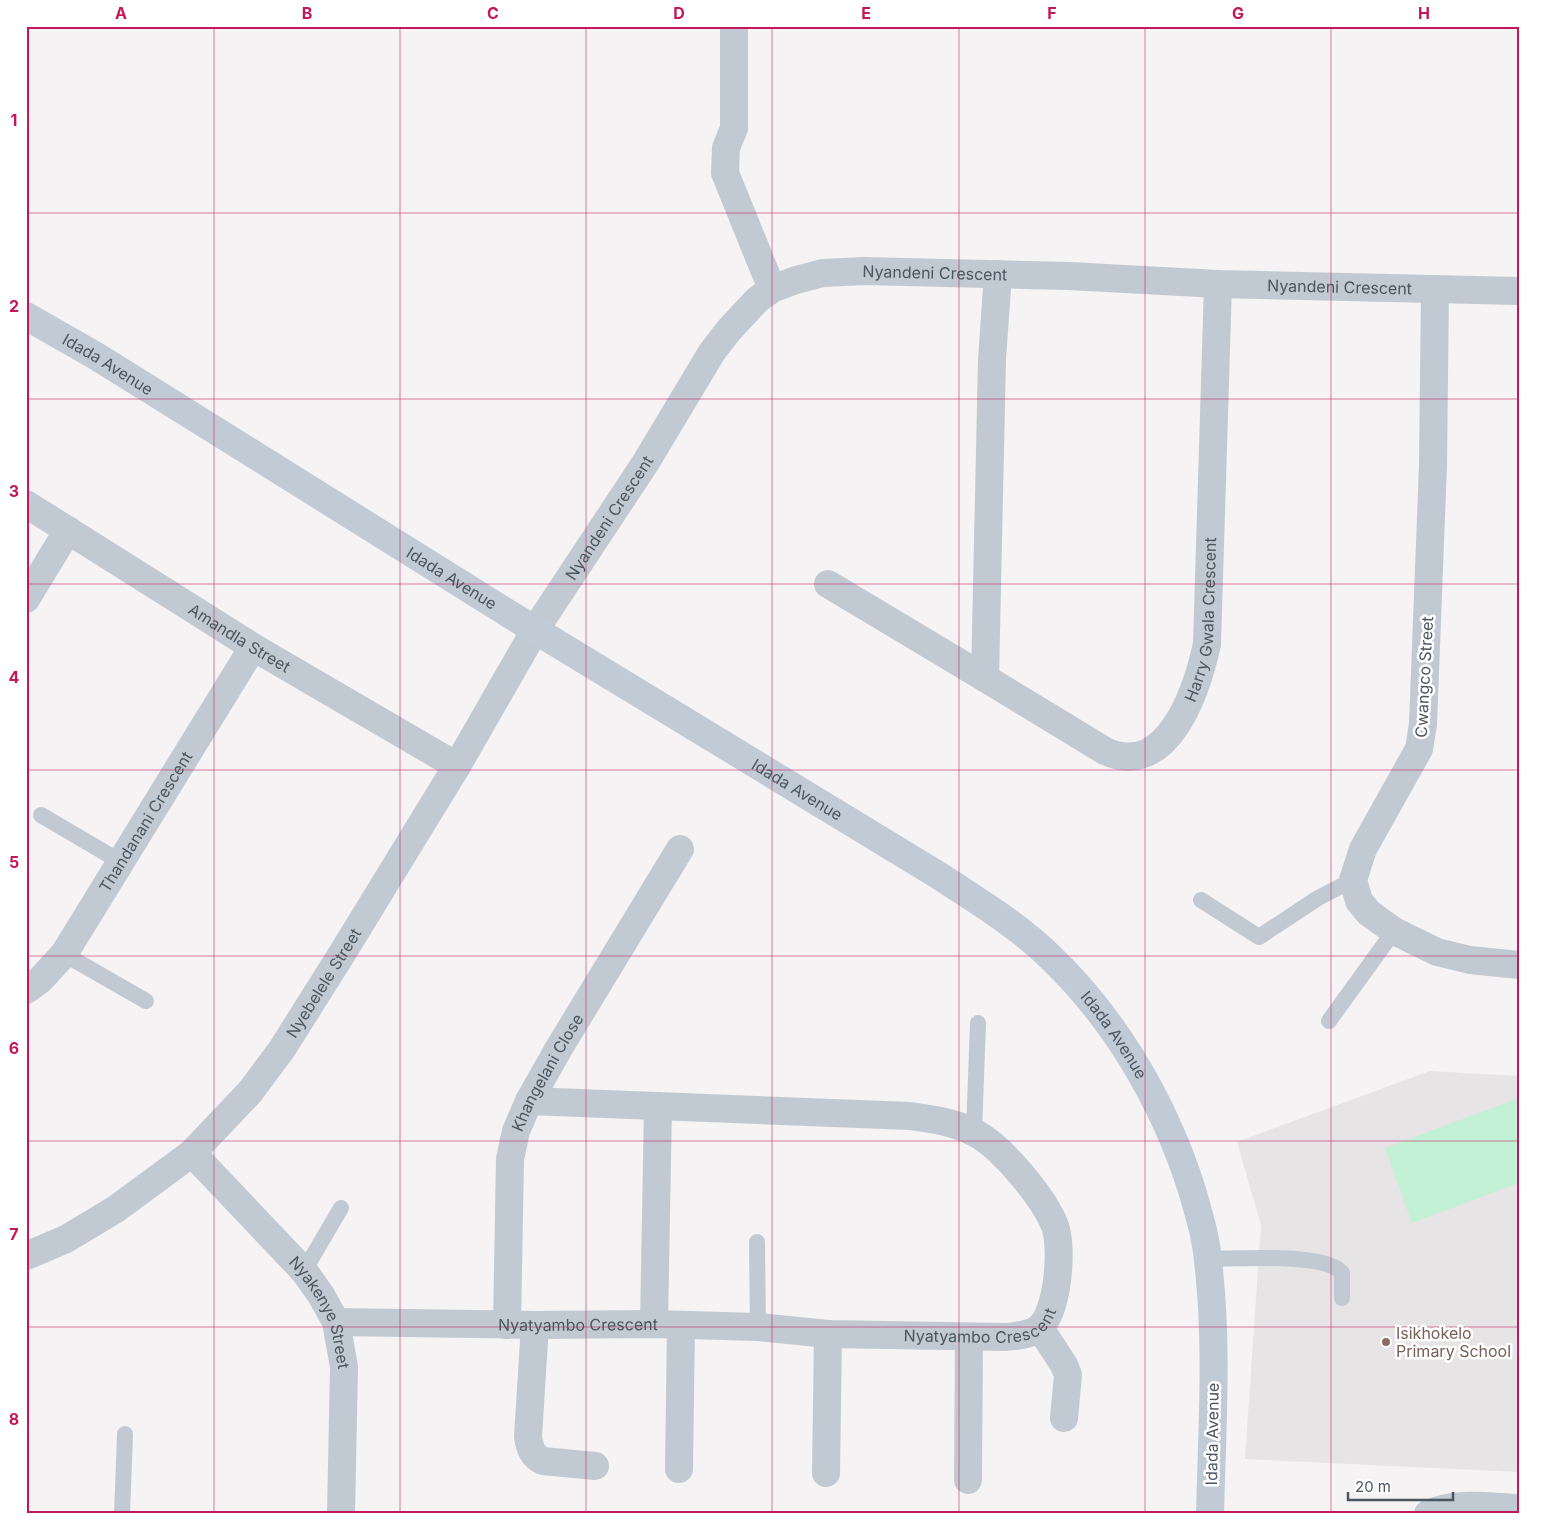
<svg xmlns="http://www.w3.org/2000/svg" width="1545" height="1540" viewBox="0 0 1545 1540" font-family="Inter,sans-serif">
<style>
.education{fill:#e6e4e5}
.green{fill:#c3f1d5}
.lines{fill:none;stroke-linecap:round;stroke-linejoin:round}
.lane{stroke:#c1cad2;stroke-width:16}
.street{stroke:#c1cad2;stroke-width:28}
.secondary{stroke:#c1cbd6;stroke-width:28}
.grid{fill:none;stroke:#c2185b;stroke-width:1;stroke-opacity:0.55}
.education-dot{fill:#8d6e63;stroke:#fff;stroke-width:2}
.labels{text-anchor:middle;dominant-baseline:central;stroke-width:5;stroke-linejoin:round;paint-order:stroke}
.street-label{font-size:16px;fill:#4a5661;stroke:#fff}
.education-label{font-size:16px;fill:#785e54;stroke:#fff;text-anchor:start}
.neatline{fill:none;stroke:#c2185b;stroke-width:2}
.grid-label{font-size:16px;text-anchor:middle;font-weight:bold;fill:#c2185b}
</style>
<rect width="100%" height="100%" fill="#f5f3f3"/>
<!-- education -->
<polygon class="education" points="1430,1071 1519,1076 1519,1472 1245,1459 1261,1225 1237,1142"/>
<!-- green -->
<polygon class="green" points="1519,1098 1519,1183 1412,1223 1385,1148"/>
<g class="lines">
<!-- lane -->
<g class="lane">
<polyline points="41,815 121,862"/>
<polyline points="1201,900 1259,937 1318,898 1353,880"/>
<polyline points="64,954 146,1001"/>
<polyline points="1329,1021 1394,931"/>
<polyline points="974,1132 978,1023"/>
<polyline points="757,1242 758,1327"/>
<path d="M 1208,1259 C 1236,1259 1325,1252 1342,1273 L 1342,1298"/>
<polyline points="304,1271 341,1208"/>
<polyline points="122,1514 125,1434"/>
</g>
<!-- street -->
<g class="street">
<polyline points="734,26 734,128 726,148 725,173 772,289"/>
<polyline points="1435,289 1433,465 1423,724 1419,749 1363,849 1353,880 1359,901 1369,913 1394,931 1437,952 1470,960 1519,965"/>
<path id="s1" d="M 26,504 L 253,647 L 457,766"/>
<path id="s2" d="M 828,584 L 985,678 L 1105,751 C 1168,780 1197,690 1207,644 L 1218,284"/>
<polyline points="26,599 68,530"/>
<polyline points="985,678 992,359 998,274"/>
<path id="s3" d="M 26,990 L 40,980 L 64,954 L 253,647"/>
<path id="s4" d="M 192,1153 L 304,1271 L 321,1295 L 336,1322 L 344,1367 L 341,1514"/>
<path id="s5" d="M 26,1256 L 66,1239 L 116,1209 L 192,1153 L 250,1092 L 282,1049 L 343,952 L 457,766 L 535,630 L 646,462 L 712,352 L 729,330 L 757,300 L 772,289 L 796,280 L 823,273 L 864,271 L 1069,276 L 1218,284 L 1519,291"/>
<path id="s6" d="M 336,1322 L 535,1325 L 654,1324 L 758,1327 L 828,1334 L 1006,1337 C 1017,1336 1030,1335 1039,1328 C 1058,1313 1063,1248 1055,1226 C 1044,1198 1001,1145 973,1132 C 954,1122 932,1119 910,1116 L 529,1101"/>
<polyline points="654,1324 658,1106"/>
<path id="s7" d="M 507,1325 L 510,1159 L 516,1131 L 529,1101 L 559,1048 L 680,849"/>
<path d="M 535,1325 L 528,1437 C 530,1448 532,1456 543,1461 L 595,1466"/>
<polyline points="1040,1328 1064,1365 1068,1375 1064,1418"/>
<polyline points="679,1469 681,1325"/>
<polyline points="826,1473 828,1334"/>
<polyline points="968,1480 969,1337"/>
<path d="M 1428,1514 C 1456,1501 1489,1507 1519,1508"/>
</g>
<!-- secondary -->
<path class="secondary" id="s8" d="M 26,316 L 96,356 L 535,630 L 938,875 C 974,899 1013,922 1045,952 C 1113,1015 1163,1100 1191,1187 C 1198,1211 1206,1236 1208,1261 C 1218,1345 1212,1430 1210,1514"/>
</g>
<!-- grid -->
<path class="grid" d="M 214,26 L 214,1514M 400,26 L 400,1514M 586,26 L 586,1514M 772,26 L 772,1514M 959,26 L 959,1514M 1145,26 L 1145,1514M 1331,26 L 1331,1514M 26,213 L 1519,213M 26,399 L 1519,399M 26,584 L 1519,584M 26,770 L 1519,770M 26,956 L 1519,956M 26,1141 L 1519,1141M 26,1327 L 1519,1327"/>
<!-- markers -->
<circle class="education-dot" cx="1386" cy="1342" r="5"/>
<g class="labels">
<!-- street labels -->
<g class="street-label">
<text stroke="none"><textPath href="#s5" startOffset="1406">Nyandeni Crescent</textPath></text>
<text stroke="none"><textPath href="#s5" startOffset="1811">Nyandeni Crescent</textPath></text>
<text stroke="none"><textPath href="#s8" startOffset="95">Idada Avenue</textPath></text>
<text stroke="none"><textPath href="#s5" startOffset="958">Nyandeni Crescent</textPath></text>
<text stroke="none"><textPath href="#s8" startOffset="500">Idada Avenue</textPath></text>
<text stroke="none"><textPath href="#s2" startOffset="518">Harry Gwala Crescent</textPath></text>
<text stroke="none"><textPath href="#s1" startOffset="252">Amandla Street</textPath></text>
<text transform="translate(1424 677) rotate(-87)">Cwangco Street</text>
<text stroke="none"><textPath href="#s8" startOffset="905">Idada Avenue</textPath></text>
<text stroke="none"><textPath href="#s3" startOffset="208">Thandanani Crescent</textPath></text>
<text stroke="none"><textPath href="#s5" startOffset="412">Nyebelele Street</textPath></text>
<text stroke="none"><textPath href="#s8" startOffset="1310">Idada Avenue</textPath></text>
<text stroke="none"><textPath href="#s7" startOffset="261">Khangelani Close</textPath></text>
<text stroke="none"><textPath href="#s4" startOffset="208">Nyakenye Street</textPath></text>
<text stroke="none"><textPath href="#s6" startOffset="648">Nyatyambo Crescent</textPath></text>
<text stroke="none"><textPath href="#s6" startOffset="242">Nyatyambo Crescent</textPath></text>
<text transform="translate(1212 1434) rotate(-89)">Idada Avenue</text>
</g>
<!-- education labels -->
<g class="education-label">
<text x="1396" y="1333">Isikhokelo<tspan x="1396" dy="18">Primary School</tspan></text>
</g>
</g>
<!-- border -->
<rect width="1545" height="1540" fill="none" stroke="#ffffff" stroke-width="55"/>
<!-- scale -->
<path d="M1348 1492v8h105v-8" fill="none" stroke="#4a5661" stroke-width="2.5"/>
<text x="1355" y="1492" font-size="15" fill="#4a5661" stroke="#ffffff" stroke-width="4" paint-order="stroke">20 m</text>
<rect x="28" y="28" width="1490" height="1484" class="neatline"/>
<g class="grid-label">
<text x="121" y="19">A</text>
<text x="307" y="19">B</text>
<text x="493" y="19">C</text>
<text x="679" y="19">D</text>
<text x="866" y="19">E</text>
<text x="1052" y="19">F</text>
<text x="1238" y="19">G</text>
<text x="1424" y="19">H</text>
<text x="14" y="126">1</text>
<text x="14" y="312">2</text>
<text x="14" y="497">3</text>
<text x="14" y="683">4</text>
<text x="14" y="868">5</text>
<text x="14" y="1054">6</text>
<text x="14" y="1240">7</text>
<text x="14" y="1425">8</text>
</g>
</svg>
